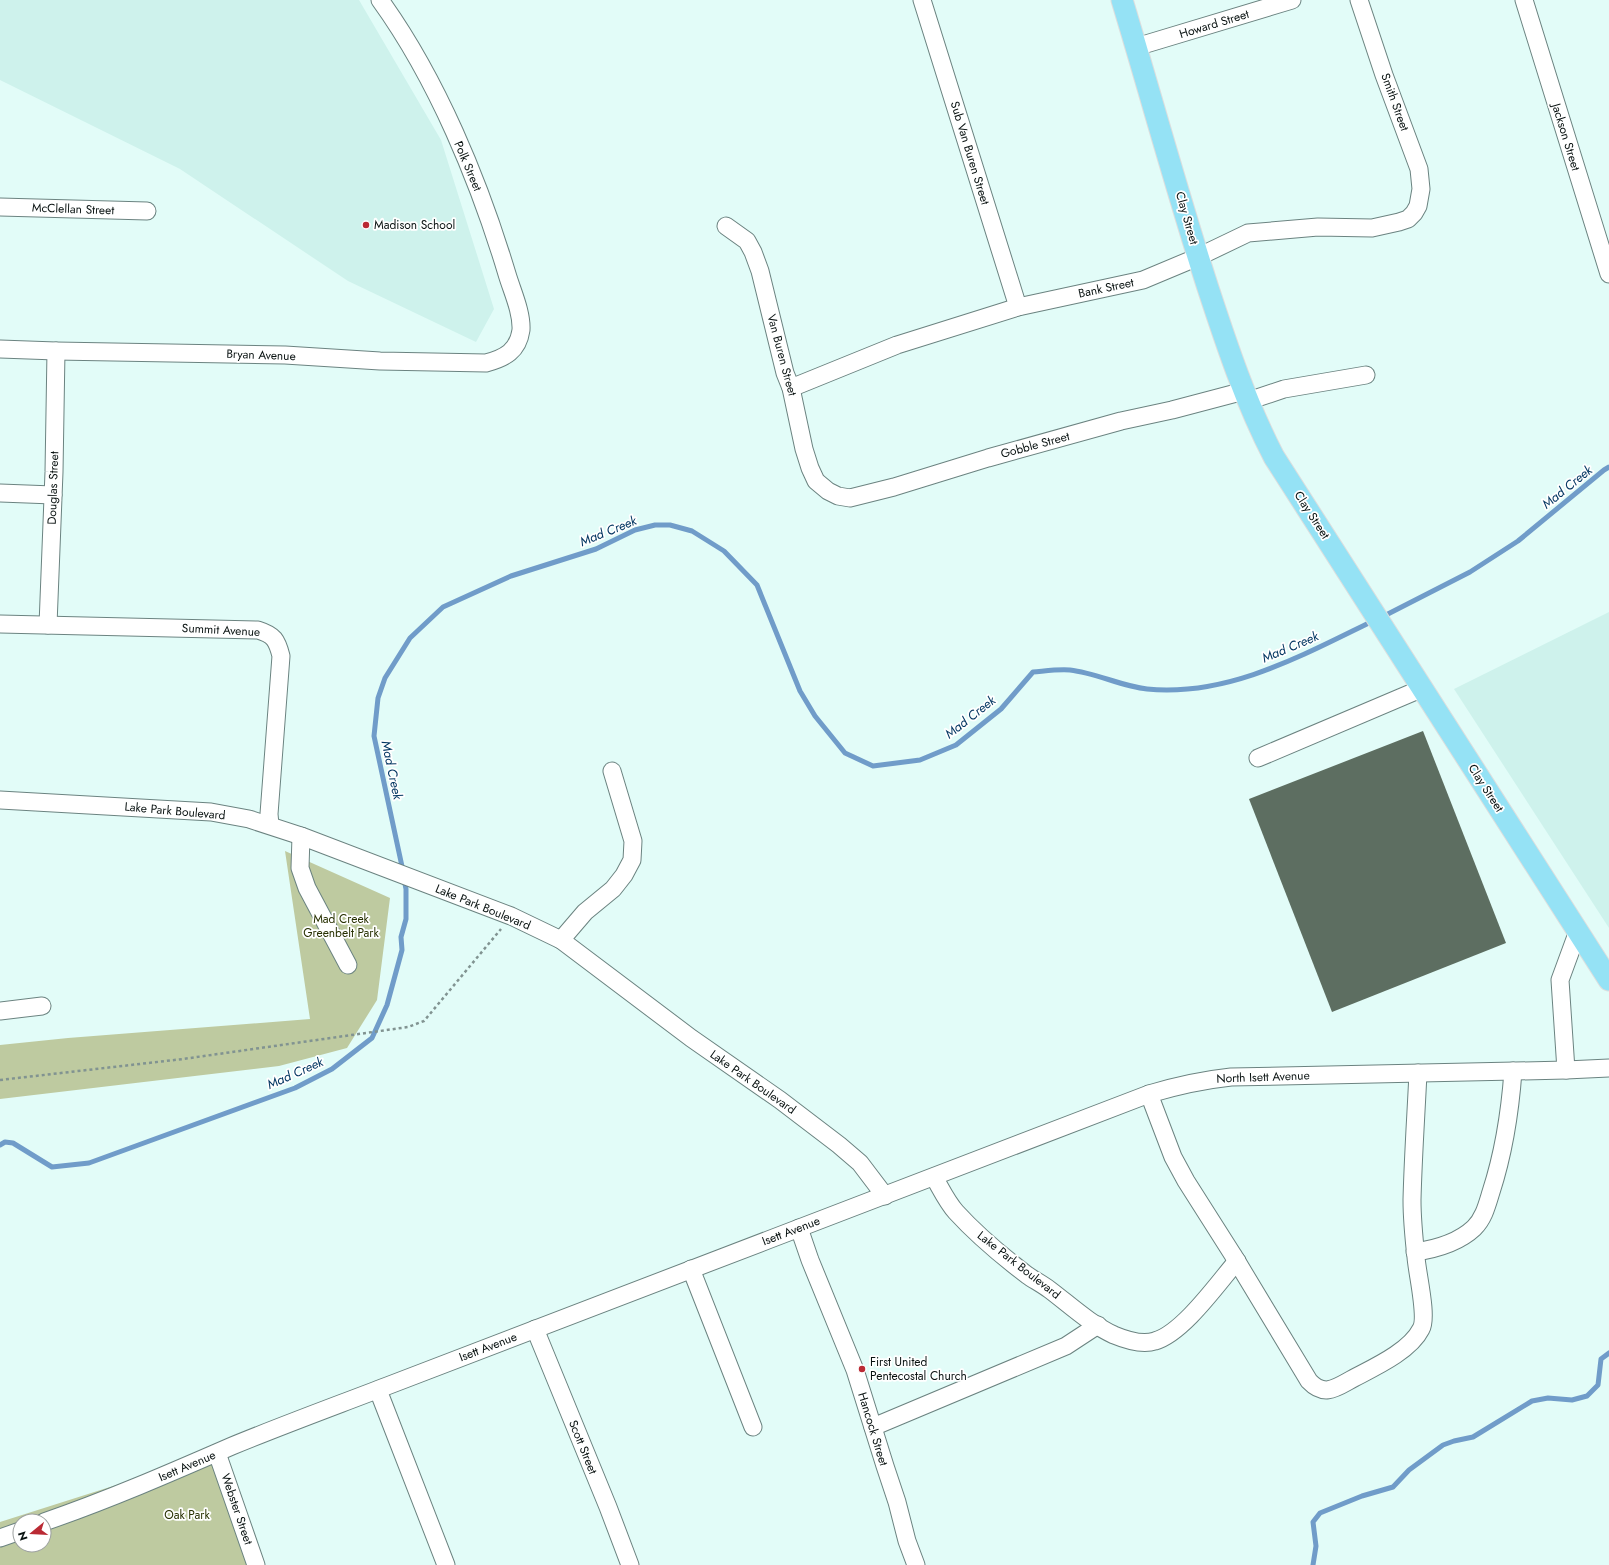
<svg xmlns="http://www.w3.org/2000/svg" width="1609" height="1565" viewBox="0 0 1609 1565" font-family="Jost,sans-serif">
<style>
.built{fill:#cef2ec}
.green{fill:#becaa0;fill-rule:evenodd}
.lines{fill:none;stroke-linecap:round;stroke-linejoin:round}
.stream{stroke:#709cc9;stroke-width:5}
.building{fill:#5d6e61}
.minor-casing{stroke:#6b8380;stroke-width:19}
.major-casing{stroke:#dcdede;stroke-width:23}
.path{stroke:#819391;stroke-width:2.5;stroke-dasharray:3 3;stroke-linecap:butt}
.minor{stroke:#fff;stroke-width:17}
.major{stroke:#95e2f5;stroke-width:21}
.poi-dot{fill:#ba2a34;stroke:#fff;stroke-width:1.5}
.labels{text-anchor:middle;dominant-baseline:central;stroke-width:3.5;stroke-linejoin:round;paint-order:stroke}
.street-label{font-size:12px;fill:#081110;stroke:#fff}
.poi-label{font-size:12px;fill:#081110;stroke:#fff;text-anchor:start}
.park-label{font-size:12px;fill:#273001;stroke:#fff}
.water-label{font-size:13px;font-style:italic;fill:#043762;stroke:#fff}
</style>
<rect width="100%" height="100%" fill="#e2fcf8"/>
<!-- built -->
<g class="built">
<polygon points="0,0 359,0 441,140 494,309 476,342 348,281 180,169 0,80"/>
<polygon points="1609,612 1609,928 1454,689"/>
</g>
<!-- green -->
<g class="green">
<polygon points="285,851 390,898 377,1000 347,1048 279,1066 0,1099 0,1045 68,1038 310,1019"/>
<path d="M 217,1453 L 259,1565 L 0,1565 L 0,1522 ZM 20,1521 L 44,1521 L 44,1545 L 20,1545 Z"/>
</g>
<g class="lines">
<!-- stream -->
<g class="stream">
<polyline points="1382,617 1470,572 1518,541 1604,470 1609,467"/>
<path d="M 403,871 L 374,736 L 378,698 L 385,678 L 410,638 L 443,607 L 511,576 L 596,549 L 635,530 L 655,525 L 670,525 L 692,531 L 724,551 L 757,585 L 800,691 L 815,716 L 845,753 L 873,766 L 920,760 L 956,745 L 1001,709 L 1033,672 C 1045,671 1058,669 1070,670 C 1096,673 1121,686 1147,689 C 1228,697 1303,655 1373,621"/>
<polyline points="0,1145 5,1142 13,1143 52,1167 89,1163 295,1088 332,1069 372,1038 387,1005 402,950 401,937 406,919 406,889 404,879"/>
<polyline points="1313,1565 1316,1546 1313,1522 1320,1513 1362,1496 1393,1487 1409,1470 1443,1445 1454,1441 1473,1437 1532,1401 1548,1398 1572,1400 1587,1396 1598,1385 1601,1359 1609,1353"/>
</g>
</g>
<!-- building -->
<polygon class="building" points="1423,731 1506,943 1332,1012 1249,799"/>
<g class="lines">
<defs>
<g id="minor">
<polyline points="922,0 1018,307"/>
<polyline points="1524,0 1609,274"/>
<polyline points="1136,47 1292,0"/>
<polyline points="0,207 147,211"/>
<polyline points="726,226 747,241 753,252 760,271 785,373 791,388 804,449 810,468 816,481 828,491 838,496 850,498 894,487 988,458 1121,421 1172,410 1244,391"/>
<path d="M 0,349 L 56,351 L 285,355 L 380,361 L 486,363 C 505,358 518,351 521,330 C 522,312 512,291 507,274 C 479,181 437,79 380,0"/>
<polyline points="791,388 897,345 1018,307 1143,280 1198,257 1248,233 1318,227 1372,228 1399,222 1408,219 1414,213 1418,206 1421,189 1419,169 1384,75 1359,0"/>
<polyline points="1248,401 1284,389 1366,375"/>
<polyline points="0,493 53,495"/>
<path d="M 0,624 L 258,630 C 274,635 277,640 281,656 L 269,814 L 270,825"/>
<polyline points="48,625 54,472 56,351"/>
<polyline points="1258,758 1423,688"/>
<polyline points="0,800 211,812 249,819 301,836 511,916 561,940 691,1038 780,1100 839,1145 860,1163 885,1196"/>
<polyline points="301,836 300,868 307,888 348,965"/>
<polyline points="561,940 585,912 613,889 624,875 632,860 633,841 612,771"/>
<polyline points="0,1011 42,1006"/>
<polyline points="1566,1070 1560,980 1578,931"/>
<path d="M 1149,1094 L 1173,1157 L 1186,1181 L 1233,1255 L 1309,1381 C 1325,1398 1337,1387 1354,1378 C 1375,1367 1410,1351 1421,1329 C 1428,1317 1417,1273 1416,1257 C 1414,1239 1412,1219 1412,1200 C 1413,1158 1416,1115 1418,1073"/>
<path d="M 934,1177 C 941,1189 947,1202 956,1212 C 977,1235 1002,1256 1027,1275 C 1034,1280 1042,1284 1050,1290 C 1070,1305 1090,1324 1114,1335 C 1126,1340 1143,1345 1155,1341 C 1183,1333 1218,1283 1237,1261"/>
<polyline points="799,1228 810,1260 855,1370 885,1466 897,1502 907,1541 916,1565"/>
<path d="M 1415,1252 C 1436,1249 1458,1243 1474,1228 C 1484,1218 1487,1205 1491,1192 C 1504,1152 1510,1113 1513,1071"/>
<polyline points="691,1269 753,1427"/>
<polyline points="535,1329 608,1507 630,1565"/>
<polyline points="378,1390 446,1565"/>
<polyline points="873,1427 1066,1346 1098,1325"/>
<polyline points="217,1453 256,1565"/>
<path d="M 44,1522 C 108,1500 170,1473 232,1446 C 283,1425 335,1406 387,1386 C 641,1288 895,1192 1149,1094 C 1176,1086 1203,1080 1231,1077 L 1566,1070 L 1609,1068"/>
<polyline points="0,1538 20,1531"/>
</g>
<path id="major" d="M 1122,0 C 1151,96 1177,192 1208,288 C 1227,346 1246,403 1274,457 L 1609,980"/>
</defs>
<!-- minor casing -->
<use href="#minor" class="minor-casing"/>
<!-- major casing -->
<use href="#major" class="major-casing"/>
<!-- path -->
<polyline class="path" points="0,1080 183,1059 408,1027 424,1021 501,929"/>
<!-- minor -->
<use href="#minor" class="minor"/>
<!-- major -->
<use href="#major" class="major"/>
</g>
<!-- markers -->
<g class="poi-dot">
<circle cx="366" cy="225" r="4"/>
<circle cx="862" cy="1369" r="4"/>
</g>
<g class="labels">
<!-- street labels -->
<g class="street-label">
<text transform="translate(1214 24) rotate(-17)">Howard Street</text>
<text transform="translate(1395 102) rotate(70)">Smith Street</text>
<text transform="translate(1566 137) rotate(73)">Jackson Street</text>
<text transform="translate(970 153) rotate(73)">Sub Van Buren Street</text>
<text transform="translate(468 166) rotate(67)">Polk Street</text>
<text transform="translate(73 209) rotate(2)">McClellan Street</text>
<text transform="translate(1187 218) rotate(74)">Clay Street</text>
<text transform="translate(1106 288) rotate(-12)">Bank Street</text>
<text transform="translate(261 355) rotate(2)">Bryan Avenue</text>
<text transform="translate(782 355) rotate(75)">Van Buren Street</text>
<text transform="translate(1035 445) rotate(-15)">Gobble Street</text>
<text transform="translate(53 488) rotate(-88)">Douglas Street</text>
<text transform="translate(1312 515) rotate(57)">Clay Street</text>
<text transform="translate(221 630) rotate(3)">Summit Avenue</text>
<text transform="translate(1486 788) rotate(57)">Clay Street</text>
<text transform="translate(175 811) rotate(5)">Lake Park Boulevard</text>
<text transform="translate(483 907) rotate(22)">Lake Park Boulevard</text>
<text transform="translate(1263 1077) rotate(-2)">North Isett Avenue</text>
<text transform="translate(753 1082) rotate(35)">Lake Park Boulevard</text>
<text transform="translate(791 1231) rotate(-21)">Isett Avenue</text>
<text transform="translate(1019 1265) rotate(38)">Lake Park Boulevard</text>
<text transform="translate(488 1347) rotate(-21)">Isett Avenue</text>
<text transform="translate(873 1429) rotate(73)">Hancock Street</text>
<text transform="translate(583 1447) rotate(68)">Scott Street</text>
<text transform="translate(187 1466) rotate(-23)">Isett Avenue</text>
<text transform="translate(237 1509) rotate(71)">Webster Street</text>
</g>
<!-- poi labels -->
<g class="poi-label">
<text x="374" y="225">Madison School</text>
<text x="870" y="1362">First United<tspan x="870" dy="14">Pentecostal Church</tspan></text>
</g>
<!-- park labels -->
<g class="park-label">
<text x="341" y="919">Mad Creek<tspan x="341" dy="14">Greenbelt Park</tspan></text>
<text x="187" y="1515">Oak Park</text>
</g>
<!-- water labels -->
<g class="water-label">
<text transform="translate(1567 487) rotate(-39)">Mad Creek</text>
<text transform="translate(608 531) rotate(-22)">Mad Creek</text>
<text transform="translate(1290 647) rotate(-23)">Mad Creek</text>
<text transform="translate(970 717) rotate(-38)">Mad Creek</text>
<text transform="translate(392 770) rotate(78)">Mad Creek</text>
<text transform="translate(295 1073) rotate(-24)">Mad Creek</text>
</g>
</g>
<!-- north arrow -->
<g transform="translate(32 1533) rotate(252)"><circle r="19" fill="#ffffff" stroke="#9ca09f"/>
<path d="M0-3L7 15L0 10L-7 15Z" fill="#ba2a34"/>
<text y="-6" font-size="11" font-weight="bold" text-anchor="middle" fill="#081110">N</text>
</g>
</svg>
